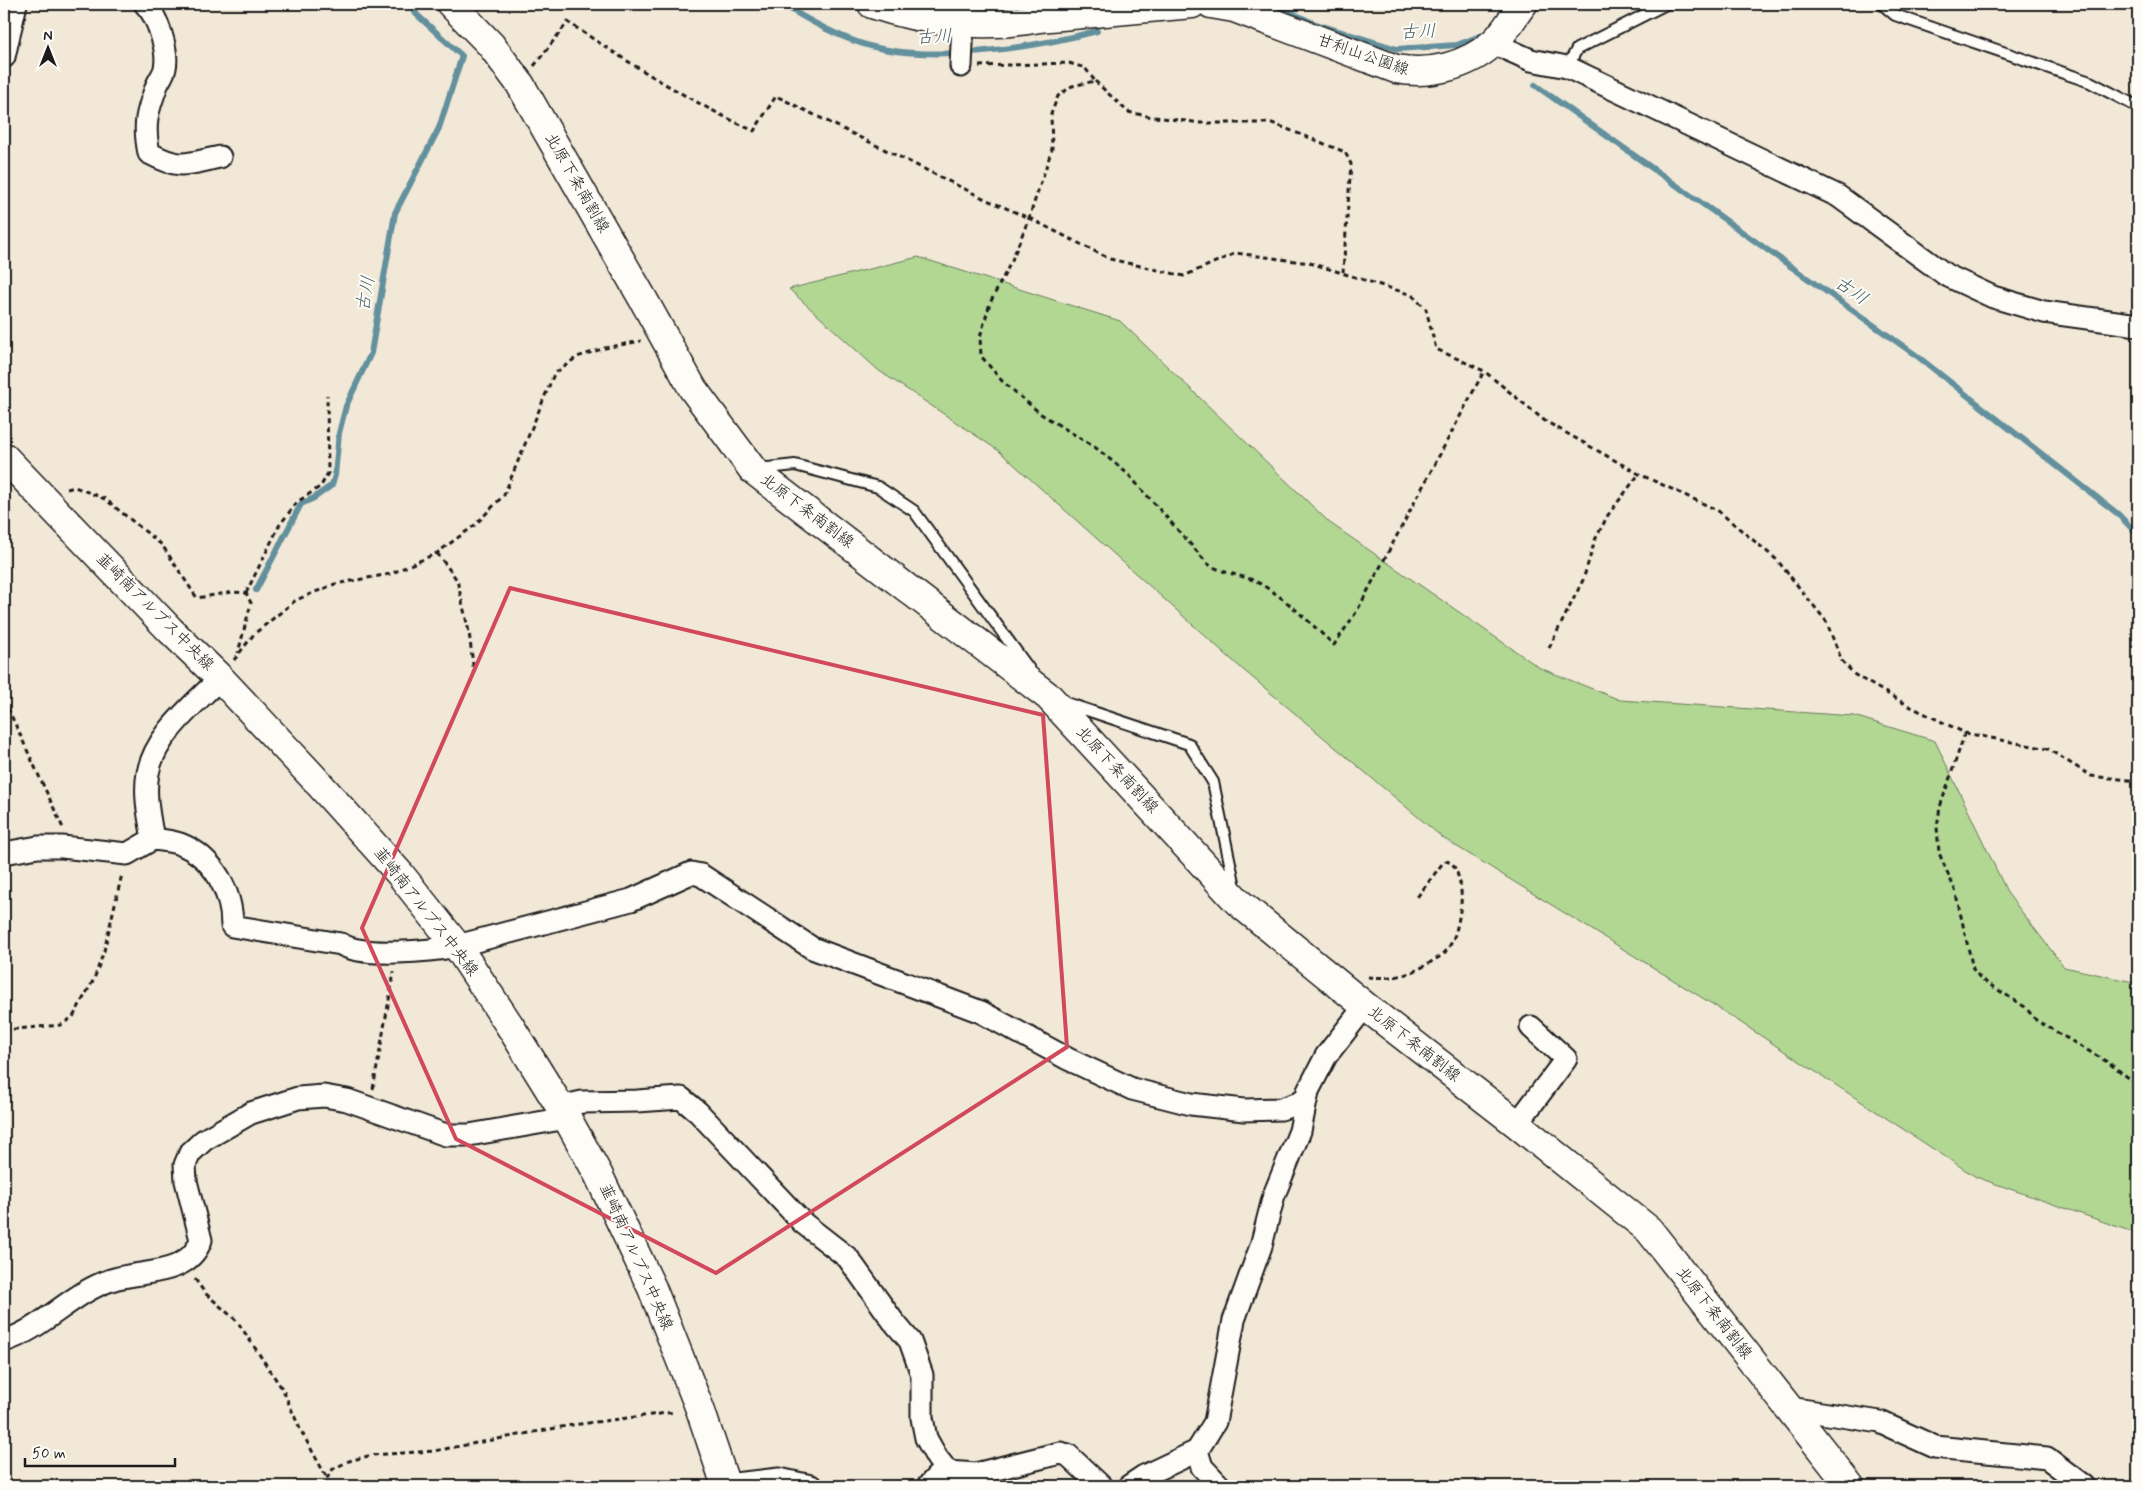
<svg xmlns="http://www.w3.org/2000/svg" width="2142" height="1490" viewBox="0 0 2142 1490" font-family="Mynerve,'Klee One',sans-serif">
<style>
.green{fill:#b1d793;stroke:#667a58}
.lines{fill:none;stroke-linecap:round;stroke-linejoin:round}
.stream{stroke:#63909d;stroke-width:6}
.service-casing{stroke:#1c1c1c;stroke-width:14}
.minor-casing{stroke:#1c1c1c;stroke-width:25}
.secondary-casing{stroke:#1c1c1c;stroke-width:31}
.primary-casing{stroke:#1c1c1c;stroke-width:31}
.path{stroke:#1c1c1c;stroke-width:3;stroke-dasharray:5 4;stroke-linecap:butt}
.service{stroke:#fdfcf7;stroke-width:10}
.minor{stroke:#fdfcf7;stroke-width:21}
.secondary{stroke:#fdfcf7;stroke-width:28}
.primary{stroke:#fdfcf7;stroke-width:28}
.marked{fill:none;stroke:#d1495b;stroke-width:4;stroke-linejoin:round}
.labels{text-anchor:middle;dominant-baseline:central;stroke-width:4;stroke-linejoin:round;paint-order:stroke}
.street-label{font-size:16px;fill:#1c1c1c;stroke:#fdfcf7}
.water-label{font-size:18px;font-style:italic;fill:#456067;stroke:#fdfcf7}
</style>
<rect width="100%" height="100%" fill="#f2e8d7"/>
<filter id="ink" filterUnits="userSpaceOnUse"><feTurbulence type="fractalNoise" baseFrequency=".02" numOctaves="2"/><feDisplacementMap in="SourceGraphic" scale="10" xChannelSelector="R" yChannelSelector="G"/><feConvolveMatrix kernelMatrix="1 2 1 2 8 2 1 2 1" color-interpolation-filters="sRGB"/></filter>
<g filter="url(#ink)">
<!-- green -->
<polygon class="green" points="918,257 1120,321 1330,523 1540,668 1620,700 1854,716 1935,741 2008,894 2064,967 2138,983 2138,1234 1976,1177 1717,1007 1443,838 1241,668 999,451 878,370 789,289"/>
<g class="lines">
<!-- stream -->
<g class="stream">
<path d="M 782,4 C 806,19 832,34 860,43 C 923,65 1033,48 1097,31"/>
<polyline points="1273,4 1313,23 1397,49 1457,45 1480,36"/>
<polyline points="1535,85 1917,356 2118,514 2138,535"/>
<polyline points="256,590 301,504 314,498 332,485 335,475 339,433 346,406 371,353 395,213 439,128 462,56 415,13 418,4"/>
</g>
<defs>
<g id="service">
<polyline points="1882,4 1895,15 2090,82 2138,107"/>
<polyline points="1567,67 1577,49 1666,4"/>
<polyline points="759,469 795,465 878,487 914,511 1029,669"/>
<polyline points="1063,702 1189,744 1213,782 1235,887"/>
</g>
<g id="minor">
<path d="M 145,4 C 157,15 169,51 165,68 C 164,74 159,80 157,85 C 147,112 143,124 149,153 C 181,170 186,164 220,157"/>
<polyline points="1493,43 1531,60 1567,67 1838,196 1946,275 1993,297 2044,312 2138,325"/>
<polyline points="4,57 16,4"/>
<polyline points="961,66 963,23"/>
<path d="M 153,839 C 149,817 144,794 148,773 C 155,735 194,705 220,678"/>
<path d="M 4,853 L 38,847 L 62,847 L 127,854 L 153,839 C 162,840 172,841 180,844 C 214,857 232,892 232,926 L 341,944 C 362,958 432,951 457,946 L 631,900 L 691,873 L 701,875 L 812,948 L 981,1012 L 1068,1059 L 1132,1089 L 1191,1104 L 1244,1110 L 1281,1109 L 1296,1104 L 1307,1097"/>
<polyline points="560,1107 582,1102 637,1101 681,1098 698,1112 803,1223 848,1258 893,1321 910,1341 922,1375 922,1418 926,1438 937,1458 948,1472"/>
<polyline points="1517,1124 1566,1059 1531,1027"/>
<path d="M 4,1341 C 43,1329 71,1293 111,1280 C 141,1270 188,1277 201,1240 L 186,1181 L 185,1165 L 190,1153 L 204,1140 L 251,1113 L 298,1098 L 324,1096 L 347,1100 L 446,1135 L 469,1135 L 567,1118"/>
<polyline points="1789,1408 1880,1422 1935,1447 2047,1458 2084,1486"/>
<polyline points="1197,1451 1202,1467 1220,1486"/>
<polyline points="725,1485 779,1479 811,1486"/>
<polyline points="928,1486 938,1475 948,1472 976,1474 1060,1453 1068,1455 1101,1486"/>
<polyline points="1129,1486 1144,1476 1197,1451 1215,1422 1234,1320 1261,1246 1274,1195 1300,1131 1308,1091 1326,1056 1365,1006"/>
</g>
<g id="secondary">
<polyline points="451,4 491,45 520,84 643,299 693,389 753,470 1049,697 1238,902 1365,1006 1517,1124 1649,1230 1850,1486"/>
<path d="M 872,4 C 925,22 984,29 1039,18 L 1192,4"/>
<path d="M 1211,4 L 1234,8 L 1396,69 C 1429,75 1466,67 1493,43 C 1505,33 1513,16 1523,4"/>
</g>
<polyline id="primary" points="4,457 170,630 220,678 312,776 400,874 457,946 510,1026 567,1118 598,1174 652,1288 700,1409 726,1486"/>
</defs>
<!-- service casing -->
<use href="#service" class="service-casing"/>
<!-- minor casing -->
<use href="#minor" class="minor-casing"/>
<!-- secondary casing -->
<use href="#secondary" class="secondary-casing"/>
<!-- primary casing -->
<use href="#primary" class="primary-casing"/>
<!-- path -->
<g class="path">
<path d="M 534,66 L 568,22 C 627,62 689,101 754,131 L 776,96 L 987,200 L 1029,218 L 1110,259 L 1184,276 L 1236,253 L 1310,263 L 1412,295 L 1426,309 L 1436,349 L 1484,371 L 1545,421 L 1639,474 L 1717,510 L 1777,560 L 1826,621 L 1842,661 L 1855,675 L 1909,706 L 1965,733 L 2048,749 L 2091,776 L 2138,781"/>
<path d="M 979,66 L 1069,63 L 1085,68 L 1095,81 L 1072,86 L 1058,96 L 1051,114 L 1052,149 L 1029,218 L 1012,260 L 990,303 L 980,337 L 981,356 L 1002,381 L 1041,414 L 1096,448 L 1128,474 L 1208,564 C 1225,575 1242,574 1259,583 C 1287,599 1310,623 1334,645 L 1357,611 L 1484,371"/>
<polyline points="1095,81 1128,112 1147,116 1201,123 1272,123 1345,152 1351,164 1343,272"/>
<polyline points="67,489 75,487 105,499 162,545 197,598 233,592 246,593 251,603 238,653"/>
<polyline points="437,553 457,580 469,632 474,673"/>
<polyline points="246,593 279,526 297,502 321,486 328,473 327,395"/>
<polyline points="1549,648 1583,580 1595,540 1608,515 1639,474"/>
<polyline points="234,660 254,634 296,600 335,584 390,574 437,553 475,525 504,495 554,374 577,357 605,348 641,341"/>
<polyline points="4,700 63,828"/>
<polyline points="1965,733 1940,807 1937,827 1939,853 1955,890 1973,969 1981,979 2025,1007 2036,1020 2109,1063 2138,1085"/>
<path d="M 1368,977 C 1395,979 1410,976 1434,960 C 1438,958 1443,955 1446,951 C 1455,940 1458,925 1460,911 C 1463,895 1461,877 1452,863 L 1446,861 L 1442,864 L 1415,900"/>
<polyline points="4,1030 61,1025 73,1017 94,979 104,951 122,874"/>
<polyline points="373,1089 394,972"/>
<polyline points="195,1279 205,1293 237,1321 283,1390 300,1429 327,1478"/>
<polyline points="322,1486 333,1469 349,1461 372,1455 434,1451 572,1425 675,1412"/>
</g>
<!-- service -->
<use href="#service" class="service"/>
<!-- minor -->
<use href="#minor" class="minor"/>
<!-- secondary -->
<use href="#secondary" class="secondary"/>
<!-- primary -->
<use href="#primary" class="primary"/>
</g>
</g>
<!-- marked area -->
<path class="marked" d="M 510,588 L 1043,715 L 1067,1047 L 716,1273 L 456,1139 L 362,928 Z"/>
<g class="labels">
<!-- street labels -->
<g class="street-label">
<text transform="translate(1363 55) rotate(19)">甘利山公園線</text>
<text transform="translate(577 183) rotate(60)">北原下条南割線</text>
<text transform="translate(807 511) rotate(37)">北原下条南割線</text>
<text transform="translate(155 612) rotate(45)">韮崎南アルプス中央線</text>
<text transform="translate(1117 770) rotate(47)">北原下条南割線</text>
<text transform="translate(426 912) rotate(52)">韮崎南アルプス中央線</text>
<text transform="translate(1414 1044) rotate(38)">北原下条南割線</text>
<text transform="translate(636 1257) rotate(66)">韮崎南アルプス中央線</text>
<text transform="translate(1714 1313) rotate(52)">北原下条南割線</text>
</g>
<!-- water labels -->
<g class="water-label">
<text transform="translate(1418 32) rotate(-2)">古川</text>
<text transform="translate(934 37) rotate(-2)">古川</text>
<text transform="translate(1851 291) rotate(35)">古川</text>
<text transform="translate(366 294) rotate(-80)">古川</text>
</g>
</g>
<!-- margin -->
<rect width="2142" height="1490" fill="none" stroke="#fdfcf7" stroke-width="20"/>
<rect x="10" y="10" width="2122" height="1470" fill="none" stroke="#1c1c1c" stroke-width="2" filter="url(#ink)"/>
<!-- north arrow -->
<g transform="translate(48 48)" stroke="#fdfcf7" stroke-width="4" paint-order="stroke">
<path d="M0-4L9 19L0 12L-9 19Z" fill="#1c1c1c"/>
<text y="-8" font-size="14" font-weight="bold" text-anchor="middle" fill="#1c1c1c">N</text>
</g>
<!-- scale -->
<path d="M25 1458v8h150v-8" fill="none" stroke="#1c1c1c" stroke-width="2.5"/>
<text x="32" y="1458" font-size="15" fill="#1c1c1c" stroke="#fdfcf7" stroke-width="4" paint-order="stroke">50 m</text>
</svg>
